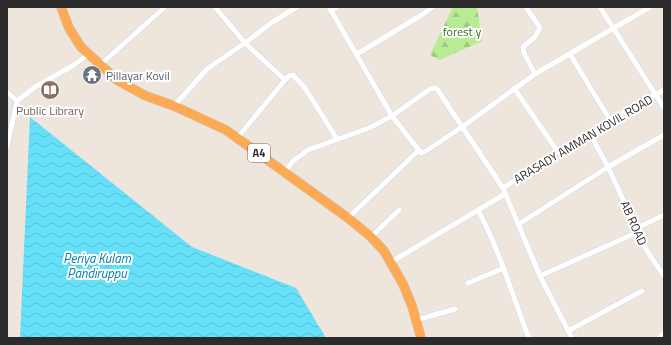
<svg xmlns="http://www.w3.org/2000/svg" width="671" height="345" viewBox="0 0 671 345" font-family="'Titillium Web',sans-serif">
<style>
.forest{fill:url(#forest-firs)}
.water{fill:url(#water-waves)}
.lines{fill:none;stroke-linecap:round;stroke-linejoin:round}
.minor-casing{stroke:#d1d7e5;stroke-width:6}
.trunk-casing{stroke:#c8c8c8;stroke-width:10}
.minor{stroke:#fff;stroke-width:5}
.trunk{stroke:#feaa54;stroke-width:9}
.labels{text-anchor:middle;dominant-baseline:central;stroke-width:4;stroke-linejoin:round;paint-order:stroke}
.shield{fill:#fff;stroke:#6b6b6b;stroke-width:1}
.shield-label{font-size:11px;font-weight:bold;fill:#2b2b2b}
.park-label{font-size:12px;fill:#306f14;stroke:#fff}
.worship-label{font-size:12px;fill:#5b616d;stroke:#fff;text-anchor:start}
.education-label{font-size:12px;fill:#785e54;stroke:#fff}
.street-label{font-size:12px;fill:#2b2b2b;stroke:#fff}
.water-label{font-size:13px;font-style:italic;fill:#017fa9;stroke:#fff}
</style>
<defs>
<pattern id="forest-firs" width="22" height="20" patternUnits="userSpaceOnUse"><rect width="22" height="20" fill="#b9ea94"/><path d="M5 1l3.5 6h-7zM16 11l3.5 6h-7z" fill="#9fc980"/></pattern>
<pattern id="water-waves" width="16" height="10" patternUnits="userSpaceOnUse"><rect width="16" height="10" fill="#66e0f9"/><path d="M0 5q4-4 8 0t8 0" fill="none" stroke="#59c0d6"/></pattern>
</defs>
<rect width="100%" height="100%" fill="#eee5dc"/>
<!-- forest -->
<polygon class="forest" points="453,7 477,7 482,41 440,60 430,55"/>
<!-- water -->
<polygon class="water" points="30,117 192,247 296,288 326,338 20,338"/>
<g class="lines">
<defs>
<g id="minor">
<polyline points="215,7 245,43 285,80"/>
<polyline points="329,7 392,116 421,153 426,151 462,127 535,74 650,7"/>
<polyline points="526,7 540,28 535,37 523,47 524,53 535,74"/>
<polyline points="600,7 664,108"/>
<polyline points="331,11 337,7"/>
<polyline points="357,54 420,16 433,7"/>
<polyline points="570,54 610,120"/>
<polyline points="100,65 165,7"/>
<polyline points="514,88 558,152"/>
<polyline points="7,92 17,101 35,87 74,65 89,54"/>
<polyline points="174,106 207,69 245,43 271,23 297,7"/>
<polyline points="590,134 608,167 647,251 664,276"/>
<polyline points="238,137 285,80 289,76 293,75 305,88 337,139"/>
<polyline points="7,147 17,101"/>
<polyline points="285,172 293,161 308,150 369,128 392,116 430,89 435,88 437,89 503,188 540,276 572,338"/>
<polyline points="503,188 558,152 590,134 610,120 664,90"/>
<path d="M 478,210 C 500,251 512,295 529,338"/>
<polyline points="348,218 419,150"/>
<polyline points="519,224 608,167 664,135"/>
<polyline points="637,228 664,215"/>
<polyline points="371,237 399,210"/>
<polyline points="391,262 505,194"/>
<polyline points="540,276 638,232"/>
<polyline points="468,283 504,268"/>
<polyline points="416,320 455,309"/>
<polyline points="568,331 642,291"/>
<polyline points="659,338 664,333"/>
</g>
<polyline id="trunk" points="61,7 69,28 81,47 117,80 144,95 174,106 226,130 348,218 371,237 384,251 403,284 412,306 421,338"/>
</defs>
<!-- minor casing -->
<use href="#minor" class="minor-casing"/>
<!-- trunk casing -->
<use href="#trunk" class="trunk-casing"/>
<!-- minor -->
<use href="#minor" class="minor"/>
<!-- trunk -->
<use href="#trunk" class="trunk"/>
</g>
<!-- icons -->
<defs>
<symbol id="temple-disc" viewBox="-11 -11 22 22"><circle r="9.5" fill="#6b7280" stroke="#fff"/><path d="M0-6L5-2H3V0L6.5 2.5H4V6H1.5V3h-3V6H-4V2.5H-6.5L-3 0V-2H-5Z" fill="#fff"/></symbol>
<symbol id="library-disc" viewBox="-11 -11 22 22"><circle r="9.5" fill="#8d6e63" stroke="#fff"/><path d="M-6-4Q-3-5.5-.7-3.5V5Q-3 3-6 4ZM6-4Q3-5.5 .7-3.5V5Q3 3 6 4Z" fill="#fff"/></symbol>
</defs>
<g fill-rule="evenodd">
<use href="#temple-disc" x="81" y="64" width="22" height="22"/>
<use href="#library-disc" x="39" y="79" width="22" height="22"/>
</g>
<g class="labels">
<!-- shield labels -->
<rect class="shield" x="248" y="144" width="22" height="18" rx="3"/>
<g class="shield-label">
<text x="259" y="153">A4</text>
</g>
<!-- park labels -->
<g class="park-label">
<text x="462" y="31">forest y</text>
</g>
<!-- worship labels -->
<g class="worship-label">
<text x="106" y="75">Pillayar Kovil</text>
</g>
<!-- education labels -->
<g class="education-label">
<text x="50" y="110">Public Library</text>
</g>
<!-- street labels -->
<g class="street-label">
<text transform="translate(583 139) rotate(-31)">ARASADY AMMAN KOVIL ROAD</text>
<text transform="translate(634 223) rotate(66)">AB ROAD</text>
</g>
<!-- water labels -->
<g class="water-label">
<text x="97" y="258">Periya Kulam<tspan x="97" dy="15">Pandiruppu</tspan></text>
</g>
</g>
<!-- border -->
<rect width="671" height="345" fill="none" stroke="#2b2b2b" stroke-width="16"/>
</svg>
